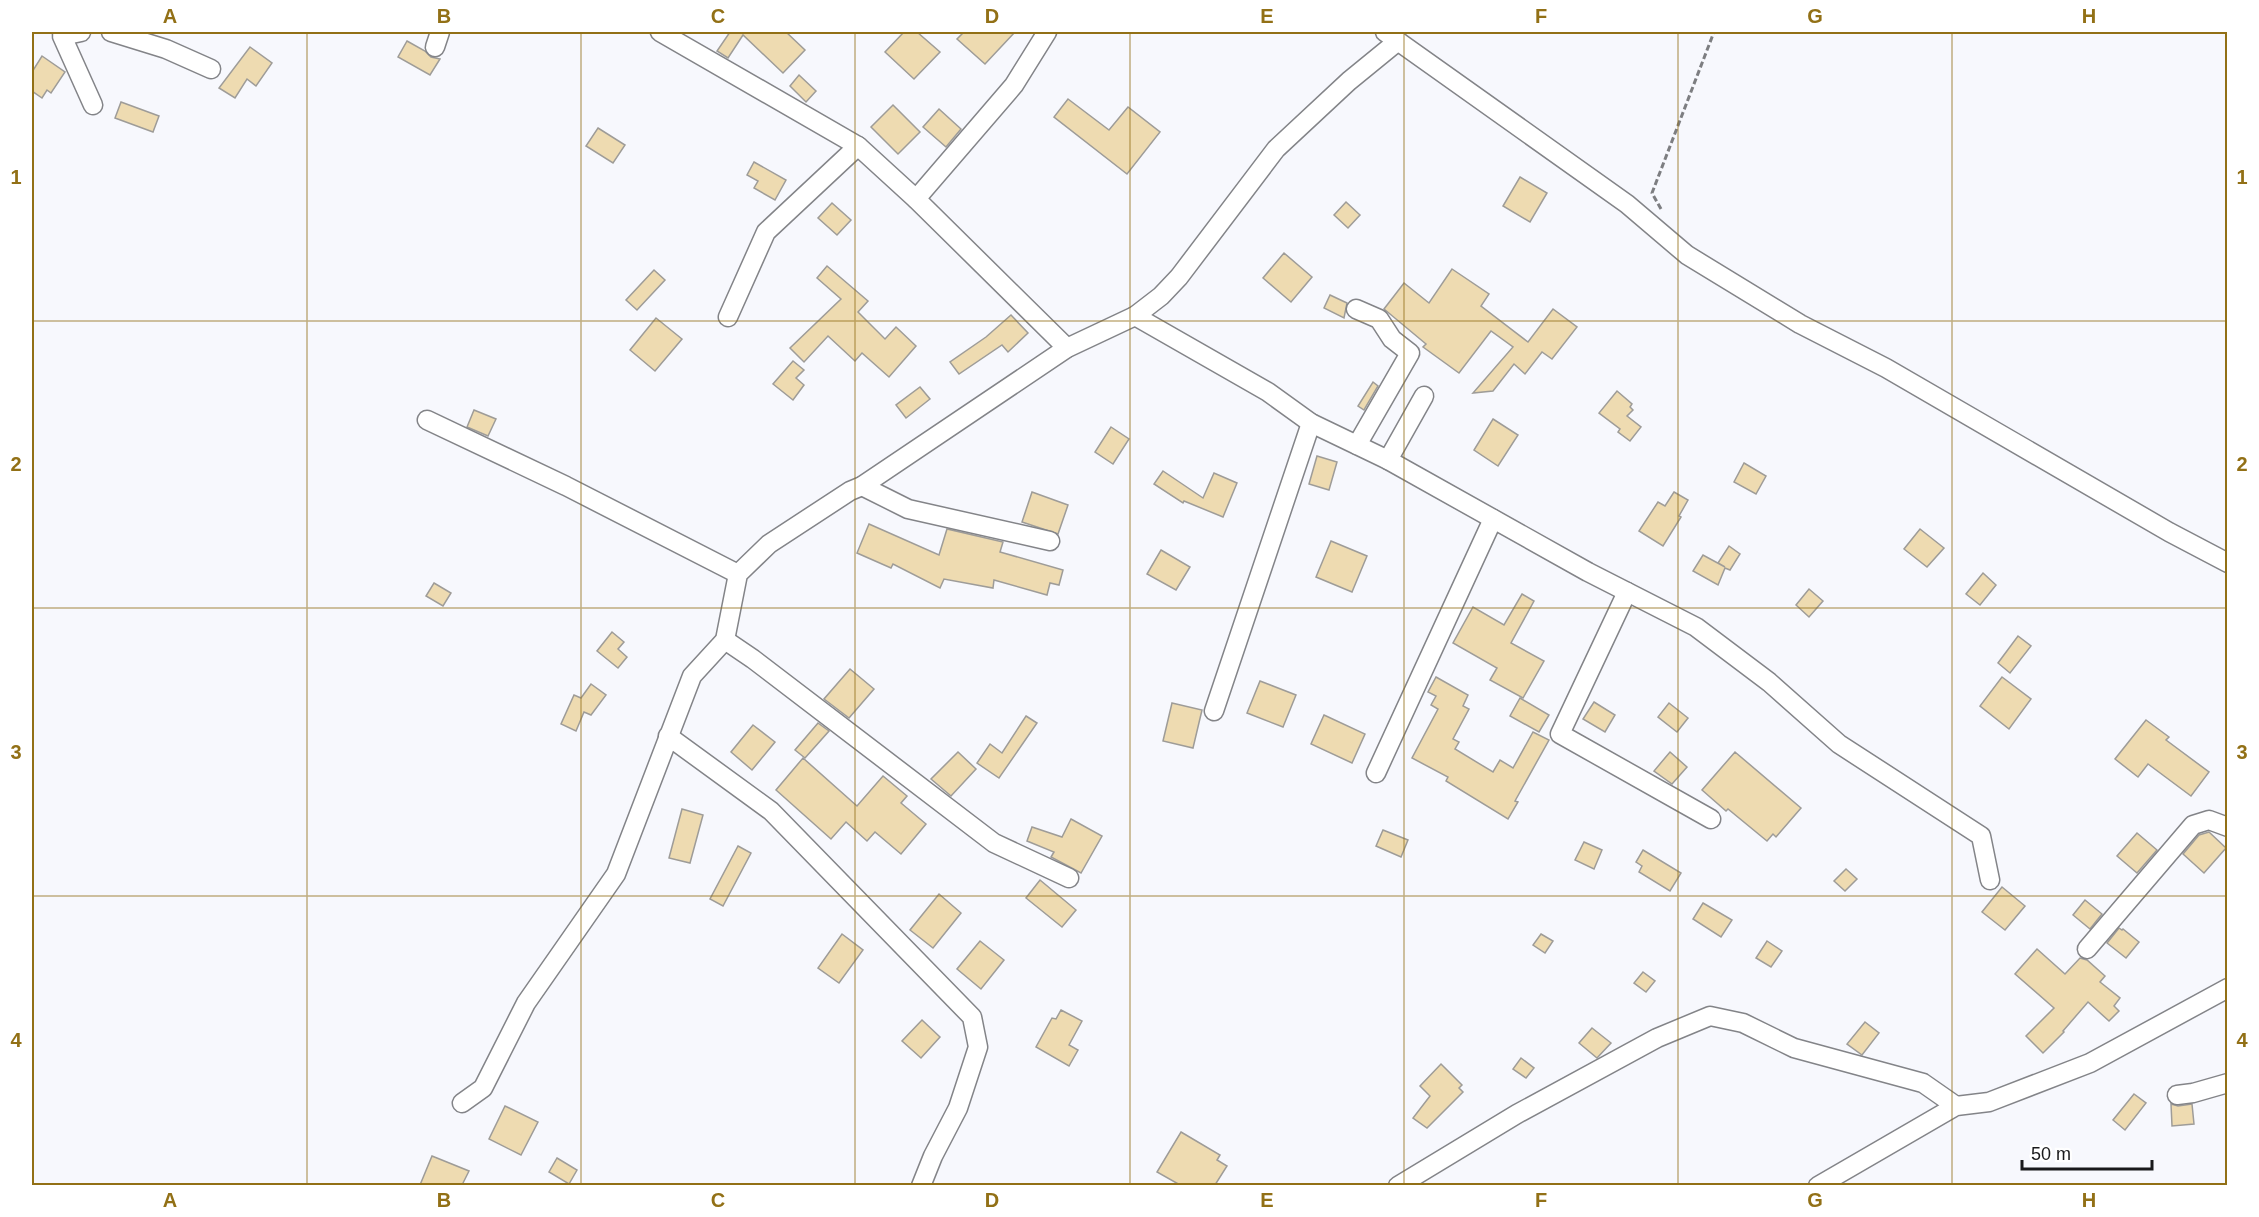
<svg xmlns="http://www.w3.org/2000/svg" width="2259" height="1217" viewBox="0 0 2259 1217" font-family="Arial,sans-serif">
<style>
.building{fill:#eedbb1;stroke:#9e9c98;stroke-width:1.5}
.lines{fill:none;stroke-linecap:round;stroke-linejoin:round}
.street-casing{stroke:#838488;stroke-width:21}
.path{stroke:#7d7e81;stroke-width:3;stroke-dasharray:6 3;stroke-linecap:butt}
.street{stroke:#fff;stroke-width:18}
.grid{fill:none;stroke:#927016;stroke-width:1.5;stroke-opacity:0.55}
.neatline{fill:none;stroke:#927016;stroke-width:2}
.grid-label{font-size:20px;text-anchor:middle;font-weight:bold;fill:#927016}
</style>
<rect width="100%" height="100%" fill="#f7f8fd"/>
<!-- building -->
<g class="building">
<polygon points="730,32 786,32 805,50 783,73 743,35 728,58 717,51"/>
<polygon points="904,32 917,32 940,52 914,79 885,52"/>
<polygon points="964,32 1015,32 985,64 957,39"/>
<polygon points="407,41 425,51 431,57 440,59 430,75 398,57"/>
<polygon points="250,47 272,63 256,86 247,79 235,98 219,88"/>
<polygon points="42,56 65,72 51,93 47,90 42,98 32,91 32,72"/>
<polygon points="799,75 816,91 806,102 790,86"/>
<polygon points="1068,99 1109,130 1128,107 1160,132 1127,174 1054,117"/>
<polygon points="121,102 159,116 153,132 115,118"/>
<polygon points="893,105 920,132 898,154 871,127"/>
<polygon points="939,109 961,129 946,147 923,127"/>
<polygon points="598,128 625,145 613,163 586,146"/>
<polygon points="754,162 786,180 775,200 754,188 758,181 747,175"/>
<polygon points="1520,177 1547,193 1530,222 1503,206"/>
<polygon points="1346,202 1360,215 1348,228 1334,215"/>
<polygon points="832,203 851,220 837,235 818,218"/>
<polygon points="1284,253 1312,277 1291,302 1263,278"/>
<polygon points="827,266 868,301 858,312 885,339 896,327 916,346 889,377 862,353 855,361 828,336 804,362 790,348 841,299 817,278"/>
<polygon points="1452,269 1489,294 1481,306 1528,342 1553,309 1577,327 1552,359 1542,352 1525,374 1514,364 1493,391 1473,393 1513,347 1491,331 1459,373 1423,347 1426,344 1384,309 1404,283 1429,303"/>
<polygon points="654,270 665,280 637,310 626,300"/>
<polygon points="1330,295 1347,303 1344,318 1324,308"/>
<polygon points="1011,315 1028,333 1008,352 1002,345 959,374 950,362 986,337"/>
<polygon points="656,318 682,339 655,371 630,350"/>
<polygon points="793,361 804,370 796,378 804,385 793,400 773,384"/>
<polygon points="1373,382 1378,386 1364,410 1358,406"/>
<polygon points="920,387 930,399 906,418 896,405"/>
<polygon points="1617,391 1632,404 1630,407 1633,410 1627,416 1641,427 1630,441 1618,432 1620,429 1599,413"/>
<polygon points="474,410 496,419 488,436 467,427"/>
<polygon points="1493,419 1518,435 1498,466 1474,450"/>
<polygon points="1111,427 1129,439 1113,464 1095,452"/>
<polygon points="1317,456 1337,462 1329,490 1309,484"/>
<polygon points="1744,463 1766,476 1756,494 1734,482"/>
<polygon points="1163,471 1203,498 1214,473 1237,483 1223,517 1184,501 1183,503 1154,484"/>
<polygon points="1032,492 1068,505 1058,534 1022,522"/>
<polygon points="1674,492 1688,500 1679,516 1681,517 1663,546 1639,531 1658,502 1665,506"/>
<polygon points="869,524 939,555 947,529 1003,542 1000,552 1063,570 1059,585 1050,583 1047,595 994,580 993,588 944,579 940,588 893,564 891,568 857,553"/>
<polygon points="1920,529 1944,548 1927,567 1904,549"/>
<polygon points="1331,541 1367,556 1352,592 1316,577"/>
<polygon points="1729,546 1740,554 1730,570 1725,568 1718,585 1693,571 1703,555 1725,567 1718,563"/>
<polygon points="1161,550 1190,567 1176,590 1147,574"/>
<polygon points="1983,573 1996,585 1980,605 1966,594"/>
<polygon points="434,583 451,593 443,606 426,596"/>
<polygon points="1809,589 1823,601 1809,617 1796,605"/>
<polygon points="1522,594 1534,601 1511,643 1544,661 1523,698 1490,680 1497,668 1453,643 1473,607 1504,625"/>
<polygon points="612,632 624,642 618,649 627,657 618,668 597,651"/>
<polygon points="2018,636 2031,646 2010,673 1998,663"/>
<polygon points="850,669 874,689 849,718 824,699"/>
<polygon points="1436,677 1468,695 1463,706 1469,709 1453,739 1459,742 1455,749 1493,772 1500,760 1513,768 1533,732 1549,740 1515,801 1518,802 1508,819 1446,781 1448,777 1412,758 1438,709 1431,705 1436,696 1428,692"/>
<polygon points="2002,677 2031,699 2009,729 1980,706"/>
<polygon points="1260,681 1296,695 1283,727 1247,713"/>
<polygon points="591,684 606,695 591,715 584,712 576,731 561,724 574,695 581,698"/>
<polygon points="1520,698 1549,715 1539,732 1510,716"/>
<polygon points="1594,702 1615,715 1605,732 1583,719"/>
<polygon points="1172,703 1202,710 1193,748 1163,741"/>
<polygon points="1669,703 1688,718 1677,732 1658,717"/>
<polygon points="1324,715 1365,734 1352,763 1311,744"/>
<polygon points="1026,716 1037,723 999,778 977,763 990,744 1002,753"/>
<polygon points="2146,720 2169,737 2166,740 2209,772 2191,796 2148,764 2138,777 2115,759"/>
<polygon points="818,723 829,731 805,758 795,750"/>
<polygon points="753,725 775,742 752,770 731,752"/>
<polygon points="958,752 976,769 951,796 931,779"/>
<polygon points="1670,752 1687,767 1672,784 1654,771"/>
<polygon points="1735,752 1801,808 1776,837 1773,834 1767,841 1728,809 1726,811 1702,790"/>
<polygon points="803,758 857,806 883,776 907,796 901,803 926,824 901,854 875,832 867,841 846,822 831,839 776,790"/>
<polygon points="682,809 703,815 690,863 669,858"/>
<polygon points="1071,819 1102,836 1081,873 1051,857 1054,852 1027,841 1032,827 1062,837"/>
<polygon points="1383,830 1408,840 1401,857 1376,846"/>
<polygon points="2209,832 2226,848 2204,873 2183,854 2199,835"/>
<polygon points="2137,833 2157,850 2137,873 2117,856"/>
<polygon points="1584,842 1602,850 1594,869 1575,860"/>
<polygon points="738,846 751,853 723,906 710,899"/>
<polygon points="1643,850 1681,873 1670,891 1639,872 1642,866 1636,862"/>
<polygon points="1846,869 1857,879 1845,891 1834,881"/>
<polygon points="1040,880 1076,910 1062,927 1026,898"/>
<polygon points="2002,887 2025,906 2005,930 1982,912"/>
<polygon points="939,894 961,913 933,948 910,930"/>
<polygon points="2085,900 2102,914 2090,929 2073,915"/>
<polygon points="1703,903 1732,920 1721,937 1693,919"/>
<polygon points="2119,928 2122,930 2123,929 2139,942 2126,958 2107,943"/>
<polygon points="842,934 863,950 839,983 818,968"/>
<polygon points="1541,934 1553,941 1545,953 1533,945"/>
<polygon points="980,941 1004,960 981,989 957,969"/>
<polygon points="1767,941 1782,951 1771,967 1756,958"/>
<polygon points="2037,949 2065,974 2080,958 2087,960 2105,976 2100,982 2120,998 2114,1006 2119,1011 2109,1021 2088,1002 2063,1031 2064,1032 2043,1053 2026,1036 2054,1008 2015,974"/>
<polygon points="1643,972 1655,981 1646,992 1634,983"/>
<polygon points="1061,1010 1082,1021 1069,1045 1078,1050 1069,1066 1036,1047 1052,1018 1056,1019"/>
<polygon points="922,1020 940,1037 921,1058 902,1041"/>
<polygon points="1865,1022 1879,1033 1862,1055 1847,1044"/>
<polygon points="1592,1028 1611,1043 1597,1058 1579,1043"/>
<polygon points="1521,1058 1534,1068 1526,1078 1513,1069"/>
<polygon points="1441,1064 1462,1085 1459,1088 1463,1092 1427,1128 1413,1118 1430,1096 1420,1086"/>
<polygon points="2134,1094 2146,1103 2125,1130 2113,1120"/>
<polygon points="2171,1104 2178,1106 2192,1104 2194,1124 2172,1126"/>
<polygon points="505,1106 538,1122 521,1155 489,1139"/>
<polygon points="1181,1132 1220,1155 1217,1160 1227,1166 1215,1185 1180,1185 1157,1172"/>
<polygon points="432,1156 469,1171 462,1185 420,1185"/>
<polygon points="557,1158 577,1170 569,1184 549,1172"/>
</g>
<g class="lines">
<defs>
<g id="street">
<polyline points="81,32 62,36 93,105"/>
<polyline points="111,32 166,49 211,69"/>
<polyline points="660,32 858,146"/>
<polyline points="1385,32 1627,204 1687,255 1800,324 1886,368 2169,532 2228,563"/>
<polyline points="435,47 440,32"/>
<polyline points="916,199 1014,85 1047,32"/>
<polyline points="1356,309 1379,319 1392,339 1410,353 1357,445"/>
<polyline points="1135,316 1268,392 1311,423 1388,460 1588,572 1696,627 1769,682 1839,744 1981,836 1990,880"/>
<polyline points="728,317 766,232 858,146 916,199 1067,348"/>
<polyline points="427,420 566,486 738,574"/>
<polyline points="1388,460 1424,396"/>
<polyline points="862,486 908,509 1050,541"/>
<polyline points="1627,592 1560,734 1711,819"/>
<polyline points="725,640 753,659 994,843 1069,878"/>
<polyline points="1214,711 1311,423"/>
<polyline points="668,736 771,811 972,1017 978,1047 958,1108 933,1156 921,1186"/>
<polyline points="1376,773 1493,519"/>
<polyline points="2087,949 2193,825 2209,820 2228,827"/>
<polyline points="2177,1095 2193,1093 2228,1083"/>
<polyline points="462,1103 483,1088 526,1003 616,874 692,676 725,640 738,574 769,544 850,491 862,486 1067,348 1135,316 1161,296 1179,277 1276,149 1349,81 1398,41"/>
<polyline points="1398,1186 1517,1114 1657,1038 1710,1016 1743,1023 1794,1048 1923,1083 1956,1106"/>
<polyline points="1818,1186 1956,1106 1989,1102 2090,1063 2228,988"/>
</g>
</defs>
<!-- street casing -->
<use href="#street" class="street-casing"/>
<!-- path -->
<polyline class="path" points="1661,209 1652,193 1714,32"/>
<!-- street -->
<use href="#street" class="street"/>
</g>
<!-- grid -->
<path class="grid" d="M 307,32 L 307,1186M 581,32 L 581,1186M 855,32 L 855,1186M 1130,32 L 1130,1186M 1404,32 L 1404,1186M 1678,32 L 1678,1186M 1952,32 L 1952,1186M 32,321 L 2228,321M 32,608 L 2228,608M 32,896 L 2228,896"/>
<!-- border -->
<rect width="2259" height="1217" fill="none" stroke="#ffffff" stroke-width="66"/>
<!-- scale -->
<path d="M2022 1160v9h130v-9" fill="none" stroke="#19191b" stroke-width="3"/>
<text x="2031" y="1160" font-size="18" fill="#19191b" stroke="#ffffff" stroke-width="4.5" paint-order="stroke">50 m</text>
<rect x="33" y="33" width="2193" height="1151" class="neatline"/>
<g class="grid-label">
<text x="170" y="23">A</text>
<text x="444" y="23">B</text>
<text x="718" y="23">C</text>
<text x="992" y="23">D</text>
<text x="1267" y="23">E</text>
<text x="1541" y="23">F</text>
<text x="1815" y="23">G</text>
<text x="2089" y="23">H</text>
<text x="16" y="184">1</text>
<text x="2242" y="184">1</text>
<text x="16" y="471">2</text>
<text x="2242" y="471">2</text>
<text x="16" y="759">3</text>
<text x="2242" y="759">3</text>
<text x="16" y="1047">4</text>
<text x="2242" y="1047">4</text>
<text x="170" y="1207">A</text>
<text x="444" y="1207">B</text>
<text x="718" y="1207">C</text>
<text x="992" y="1207">D</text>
<text x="1267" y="1207">E</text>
<text x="1541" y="1207">F</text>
<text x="1815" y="1207">G</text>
<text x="2089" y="1207">H</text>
</g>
</svg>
